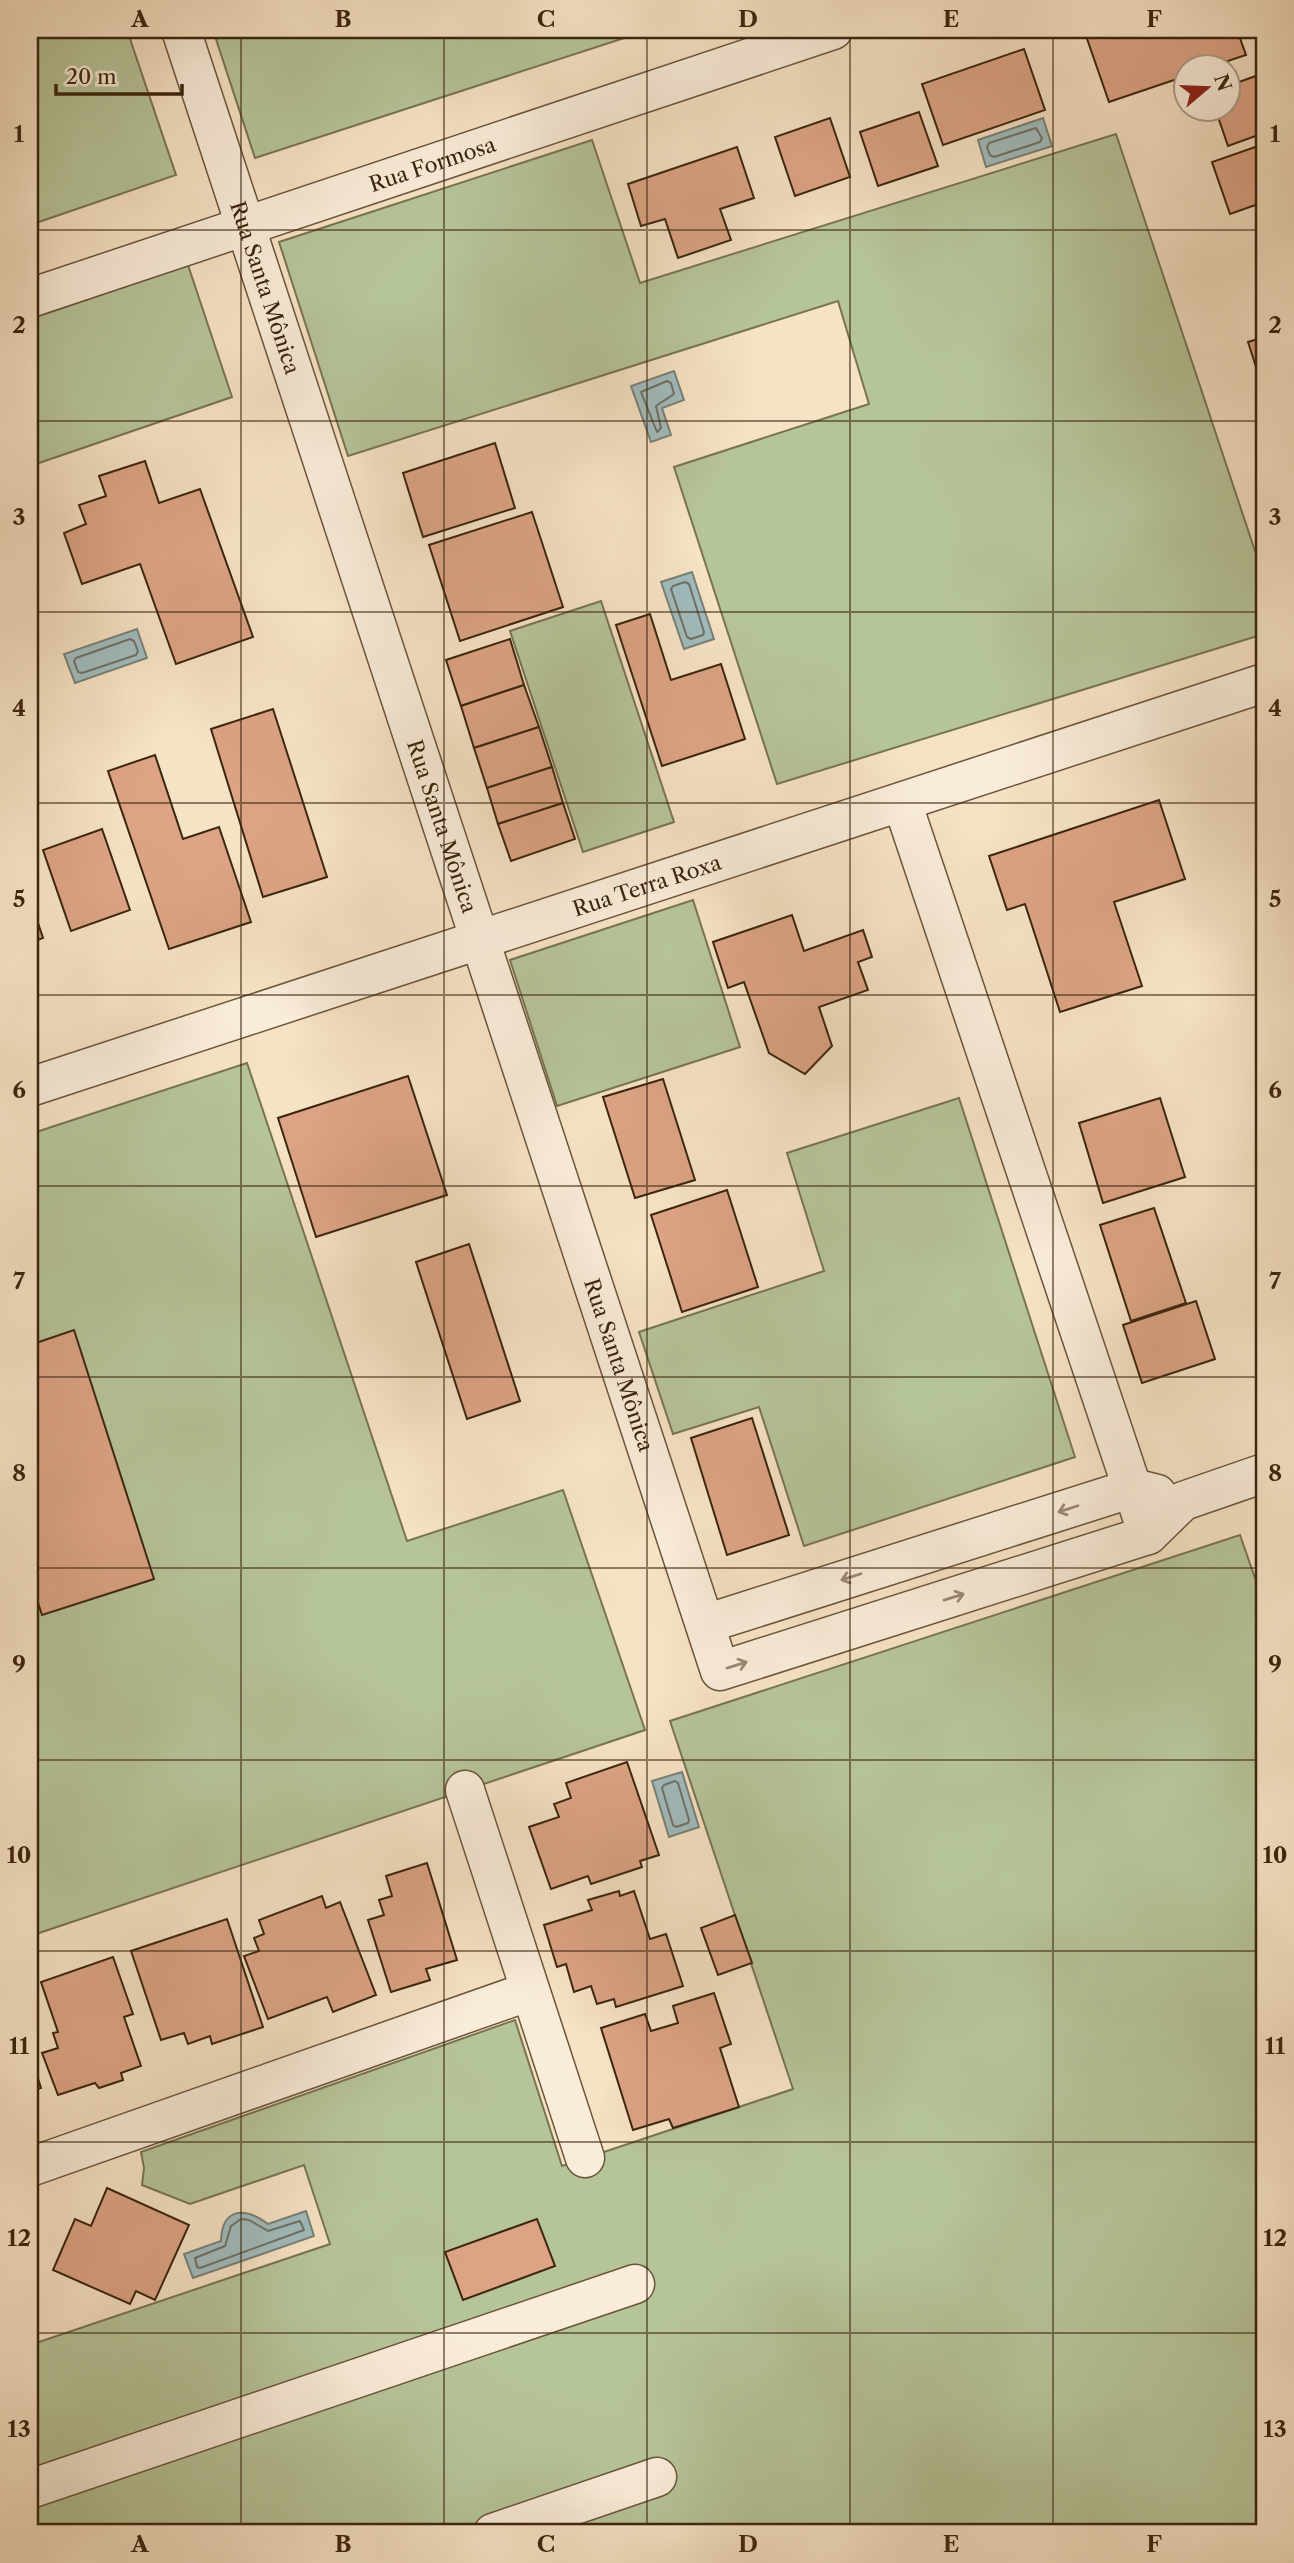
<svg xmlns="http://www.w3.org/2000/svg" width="1294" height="2563" viewBox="0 0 1294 2563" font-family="'Libre Caslon Text',serif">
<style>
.green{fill:#b6c499;stroke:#787453;stroke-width:2}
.water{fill:#a1bcbe;stroke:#788077;stroke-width:2}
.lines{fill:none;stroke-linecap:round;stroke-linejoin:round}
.shore{stroke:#6e7066;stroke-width:2}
.building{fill:#dca485;stroke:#3b250d;stroke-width:2}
.minor-casing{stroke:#6a543b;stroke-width:41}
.minor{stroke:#f9ecd9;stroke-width:38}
.oneway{stroke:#9a8873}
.grid{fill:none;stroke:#3b250d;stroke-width:2;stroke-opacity:0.55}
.labels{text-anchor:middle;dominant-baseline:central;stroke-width:5;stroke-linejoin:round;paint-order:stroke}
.street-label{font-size:21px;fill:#3b250d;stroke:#f9ecd9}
.neatline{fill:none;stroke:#3b250d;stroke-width:2.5}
.grid-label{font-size:23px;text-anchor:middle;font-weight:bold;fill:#3b250d}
</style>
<rect width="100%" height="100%" fill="#f6e2c4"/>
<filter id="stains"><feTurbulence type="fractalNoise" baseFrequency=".00286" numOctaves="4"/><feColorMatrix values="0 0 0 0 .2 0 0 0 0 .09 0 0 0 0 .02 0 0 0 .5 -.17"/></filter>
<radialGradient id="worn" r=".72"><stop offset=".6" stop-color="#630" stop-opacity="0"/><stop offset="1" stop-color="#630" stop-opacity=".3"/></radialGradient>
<!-- green -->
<g class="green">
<polygon points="30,30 127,30 176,175 30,225"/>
<polygon points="213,30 649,30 255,158"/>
<polygon points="1116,134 1264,578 1264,634 777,784 674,467 869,404 838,301 348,456 279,242 592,140 640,283"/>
<polygon points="188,265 232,397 30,466 30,319"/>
<polygon points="601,601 674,822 583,852 510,631"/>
<polygon points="693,900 740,1047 557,1106 510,960"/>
<polygon points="247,1063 407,1541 563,1490 645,1730 30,1936 30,1134"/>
<polygon points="959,1098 1075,1457 804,1546 759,1407 673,1434 639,1332 824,1271 787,1153"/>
<polygon points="1240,1535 1264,1604 1264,2533 30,2533 30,2345 330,2244 304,2165 190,2204 142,2185 144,2168 141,2152 515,2020 562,2166 793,2089 670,1721"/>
</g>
<!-- water -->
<g class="water">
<polygon points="1043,118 1052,146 986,167 978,140"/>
<polygon points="674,371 684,400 662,408 671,435 651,442 631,386"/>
<polygon points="692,572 714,639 684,649 661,582"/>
<polygon points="137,629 147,658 75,683 64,654"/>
<polygon points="682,1772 699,1827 669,1837 652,1781"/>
<path d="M 306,2211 L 314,2236 L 193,2278 L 184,2254 L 221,2241 C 222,2207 245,2207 268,2224 Z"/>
</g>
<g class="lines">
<!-- shore -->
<g class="shore">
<polygon points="1036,128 1042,138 1040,142 994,157 990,155 987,147 989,143"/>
<polygon points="667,381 671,383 674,394 656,406 661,428 657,432 641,392"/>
<polygon points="685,582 689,584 704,632 703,635 691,639 687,637 671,589 673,586"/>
<polygon points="130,639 134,641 138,651 136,655 82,673 78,672 74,661 76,658"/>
<polygon points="675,1781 678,1783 689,1820 688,1823 676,1827 673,1825 662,1788 664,1785"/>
<polygon points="241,2219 249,2220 268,2231 300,2221 304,2230 200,2268 197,2267 195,2258 225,2246 231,2226"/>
</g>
</g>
<!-- building -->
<g class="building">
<polygon points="1084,30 1237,30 1246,55 1213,66 1186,66 1186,76 1109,102"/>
<polygon points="1024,49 1045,110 943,145 922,84"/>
<polygon points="1264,73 1264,133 1228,146 1215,108 1228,108 1228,86"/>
<polygon points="919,112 938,166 878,186 860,132"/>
<polygon points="830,118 850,177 795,196 775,137"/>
<polygon points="1264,144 1264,202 1230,214 1212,162"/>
<polygon points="737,147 754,198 720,209 731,240 678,258 665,219 641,226 628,184"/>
<polygon points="1264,337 1264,392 1248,342"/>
<polygon points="495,443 515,508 423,537 403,473"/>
<polygon points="145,461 159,503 200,489 253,637 176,664 140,564 82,584 64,533 86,524 79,505 106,496 99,476"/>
<polygon points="532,512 563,607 460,641 429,545"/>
<polygon points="650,614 671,680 721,664 745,739 662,766 616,625"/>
<polygon points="510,639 524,685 461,706 446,660"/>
<polygon points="524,685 539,727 474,748 461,706"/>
<polygon points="273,709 327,877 263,897 211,729"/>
<polygon points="539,727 552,767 487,788 474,748"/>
<polygon points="155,755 183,839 219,827 251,922 169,949 108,771"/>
<polygon points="552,767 563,803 498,824 487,788"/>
<polygon points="1159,800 1185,879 1114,902 1142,986 1060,1012 1025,904 1007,910 989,856"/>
<polygon points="563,803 575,839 511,861 498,824"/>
<polygon points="102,829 130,910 71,931 43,850"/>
<polygon points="30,899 43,938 30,943"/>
<polygon points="792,915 804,951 863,930 872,957 858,962 868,990 819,1007 832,1046 805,1074 769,1053 744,982 728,988 713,942"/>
<polygon points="408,1076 447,1195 316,1237 278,1118"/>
<polygon points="663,1079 695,1180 635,1198 603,1097"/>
<polygon points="1160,1098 1185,1177 1103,1203 1079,1123"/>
<polygon points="727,1190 758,1287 682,1312 651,1215"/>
<polygon points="1154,1208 1186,1303 1131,1321 1100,1225"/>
<polygon points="469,1244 520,1401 467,1419 416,1262"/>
<polygon points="1196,1301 1215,1359 1142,1383 1123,1325"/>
<polygon points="74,1330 154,1579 42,1615 30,1578 30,1345"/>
<polygon points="752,1418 789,1535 727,1555 691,1438"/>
<polygon points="627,1762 659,1855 640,1861 642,1867 591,1884 588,1876 551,1889 529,1827 559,1817 554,1804 571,1798 566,1783"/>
<polygon points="427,1863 457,1960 426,1969 430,1980 391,1992 368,1920 384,1915 379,1900 392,1896 386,1876"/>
<polygon points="619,1891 620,1896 634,1891 650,1939 666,1934 683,1986 616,2007 614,1999 597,2004 591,1986 574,1992 566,1964 557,1967 544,1925 592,1910 588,1900"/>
<polygon points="322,1896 326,1908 340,1902 376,1995 333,2012 327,1997 268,2019 244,1956 259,1951 254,1938 264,1934 259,1920"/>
<polygon points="735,1915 752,1963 718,1975 701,1928"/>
<polygon points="227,1919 263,2027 212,2044 210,2036 188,2044 184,2033 161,2040 131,1951"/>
<polygon points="113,1957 133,2014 124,2017 141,2066 121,2073 123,2080 99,2088 95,2083 58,2095 42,2053 58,2048 53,2033 58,2032 41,1982"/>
<polygon points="714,1993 731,2044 720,2048 739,2107 673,2128 669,2119 633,2130 601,2028 645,2014 651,2031 678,2023 673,2006"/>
<polygon points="30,2054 41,2088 30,2092"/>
<polygon points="107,2188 189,2225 155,2300 136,2291 130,2304 53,2270 75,2219 91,2226"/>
<polygon points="537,2219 555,2266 463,2300 445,2252"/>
</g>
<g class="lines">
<defs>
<g id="minor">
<path id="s1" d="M 181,30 L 720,1671 L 1148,1535 L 1183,1501 L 1264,1473"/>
<path id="s2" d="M 30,298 L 833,30"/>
<polyline points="902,802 1148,1535"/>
<path id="s3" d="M 30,1087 L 1264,683"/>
<polyline points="705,1624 1133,1488 1157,1494"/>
<polyline points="465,1790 585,2158"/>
<polyline points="30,2167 530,1991"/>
<polyline points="30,2489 635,2284"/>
<polyline points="493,2533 657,2477"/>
</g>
</defs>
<!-- minor casing -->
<use href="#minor" class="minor-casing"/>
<!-- minor -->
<use href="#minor" class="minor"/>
</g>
<!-- one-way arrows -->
<defs><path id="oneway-shaft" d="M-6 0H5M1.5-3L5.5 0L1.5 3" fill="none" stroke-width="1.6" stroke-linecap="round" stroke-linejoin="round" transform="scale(1.75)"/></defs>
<g class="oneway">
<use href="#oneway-shaft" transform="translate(1068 1509) rotate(162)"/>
<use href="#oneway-shaft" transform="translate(851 1577) rotate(162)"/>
<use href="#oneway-shaft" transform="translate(954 1597) rotate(-17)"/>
<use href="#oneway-shaft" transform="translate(737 1665) rotate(-17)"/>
</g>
<!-- grid -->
<path class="grid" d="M 241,30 L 241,2533M 444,30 L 444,2533M 647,30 L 647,2533M 850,30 L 850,2533M 1053,30 L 1053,2533M 30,230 L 1264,230M 30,421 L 1264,421M 30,612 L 1264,612M 30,803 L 1264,803M 30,995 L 1264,995M 30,1186 L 1264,1186M 30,1377 L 1264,1377M 30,1568 L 1264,1568M 30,1760 L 1264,1760M 30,1951 L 1264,1951M 30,2142 L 1264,2142M 30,2333 L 1264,2333"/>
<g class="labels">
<!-- street labels -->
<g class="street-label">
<text stroke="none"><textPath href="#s2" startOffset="424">Rua Formosa</textPath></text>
<text stroke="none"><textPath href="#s1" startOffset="271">Rua Santa Mônica</textPath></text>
<text stroke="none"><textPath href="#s1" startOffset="838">Rua Santa Mônica</textPath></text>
<text stroke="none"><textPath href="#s3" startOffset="649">Rua Terra Roxa</textPath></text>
<text stroke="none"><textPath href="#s1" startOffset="1405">Rua Santa Mônica</textPath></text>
</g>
</g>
<!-- margin -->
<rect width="1294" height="2563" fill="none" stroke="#f6e2c4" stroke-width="77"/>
<!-- north arrow -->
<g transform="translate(1207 88) rotate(71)"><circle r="33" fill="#f9ecd9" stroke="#ad9c87" stroke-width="2"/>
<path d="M0-5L12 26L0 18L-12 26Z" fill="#8f2418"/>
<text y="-10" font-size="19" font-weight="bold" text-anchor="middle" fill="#3b250d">N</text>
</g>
<!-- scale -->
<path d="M56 84v10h126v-10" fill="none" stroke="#3b250d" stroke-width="3.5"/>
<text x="66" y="84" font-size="21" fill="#3b250d" stroke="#f9ecd9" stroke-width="5" paint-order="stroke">20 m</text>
<rect x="38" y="38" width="1218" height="2486" class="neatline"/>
<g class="grid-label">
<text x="140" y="27">A</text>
<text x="343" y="27">B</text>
<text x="546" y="27">C</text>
<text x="748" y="27">D</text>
<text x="951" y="27">E</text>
<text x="1154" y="27">F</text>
<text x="19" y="142">1</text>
<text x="1275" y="142">1</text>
<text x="19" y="333">2</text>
<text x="1275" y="333">2</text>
<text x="19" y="525">3</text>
<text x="1275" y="525">3</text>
<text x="19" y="716">4</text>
<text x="1275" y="716">4</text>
<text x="19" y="907">5</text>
<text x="1275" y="907">5</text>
<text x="19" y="1098">6</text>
<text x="1275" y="1098">6</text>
<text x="19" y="1289">7</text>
<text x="1275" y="1289">7</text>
<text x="19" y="1481">8</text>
<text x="1275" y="1481">8</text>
<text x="19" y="1672">9</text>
<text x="1275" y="1672">9</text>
<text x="19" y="1863">10</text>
<text x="1275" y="1863">10</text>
<text x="19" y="2054">11</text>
<text x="1275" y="2054">11</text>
<text x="19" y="2246">12</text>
<text x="1275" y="2246">12</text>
<text x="19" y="2437">13</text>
<text x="1275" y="2437">13</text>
<text x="140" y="2552">A</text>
<text x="343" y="2552">B</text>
<text x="546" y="2552">C</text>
<text x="748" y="2552">D</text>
<text x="951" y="2552">E</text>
<text x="1154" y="2552">F</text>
</g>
<rect width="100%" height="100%" filter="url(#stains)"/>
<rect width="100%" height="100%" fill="url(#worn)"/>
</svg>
